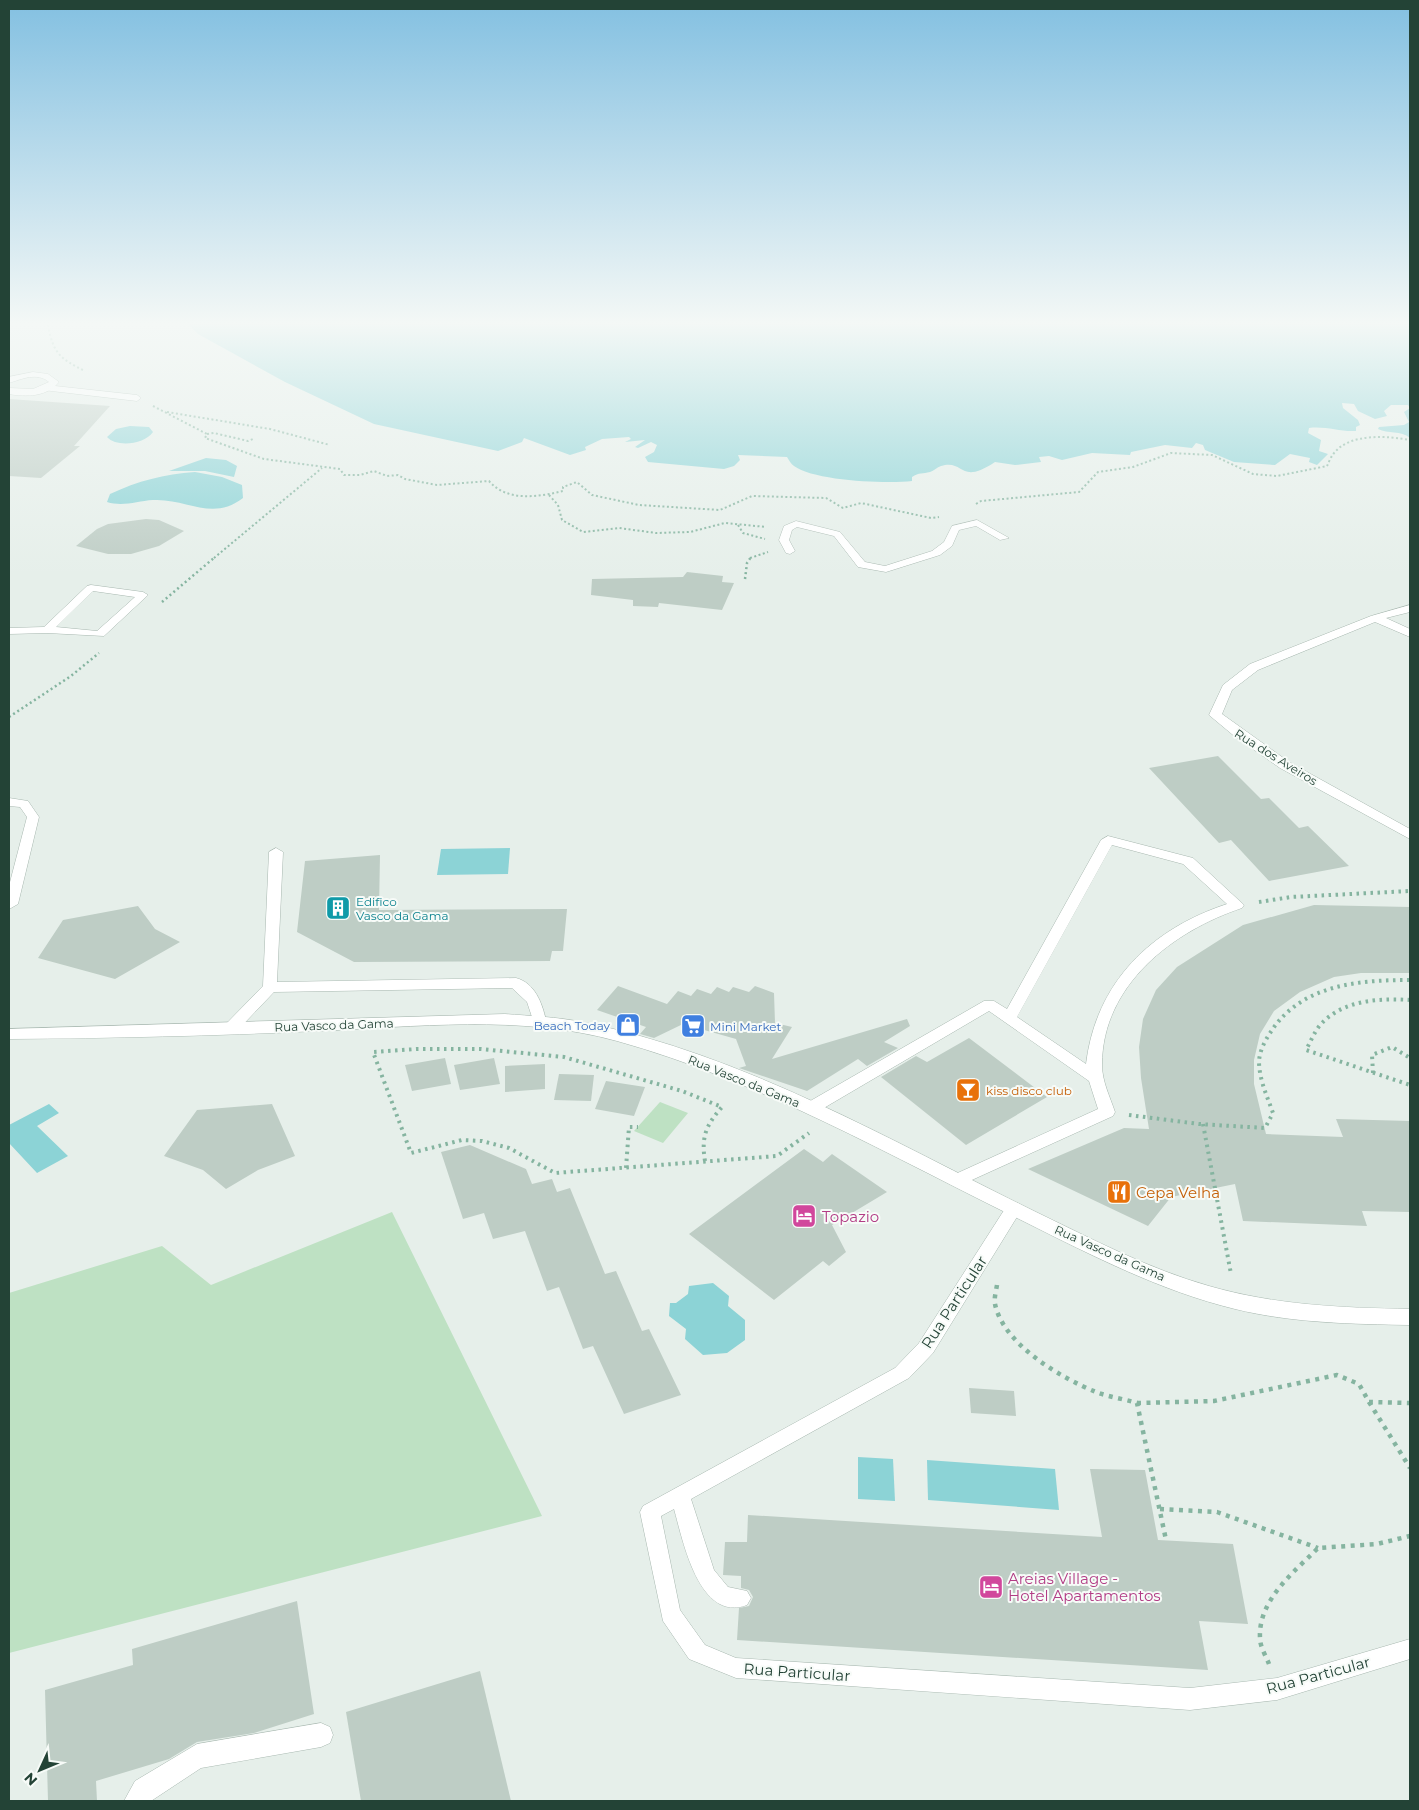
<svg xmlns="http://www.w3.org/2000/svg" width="1419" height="1810" viewBox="0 0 1419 1810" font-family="Montserrat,sans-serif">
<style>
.green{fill:#bee1c3}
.water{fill:#8cd3d6}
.building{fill:#becdc5}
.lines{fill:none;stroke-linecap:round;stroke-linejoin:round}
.lane-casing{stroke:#a8b8b0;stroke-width:1}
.street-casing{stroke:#a8b8b0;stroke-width:1}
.path-far3{stroke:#85b4a0;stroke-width:2;stroke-dasharray:2 2.5;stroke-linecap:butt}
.path-far2{stroke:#85b4a0;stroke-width:2.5;stroke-dasharray:2 3;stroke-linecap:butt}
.path-far1{stroke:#85b4a0;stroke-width:4;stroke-dasharray:2.5 4.5;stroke-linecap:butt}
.path{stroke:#85b4a0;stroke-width:4.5;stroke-dasharray:4 5.5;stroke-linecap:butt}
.lane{fill:#fff;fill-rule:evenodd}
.street{fill:#fff;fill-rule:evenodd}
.labels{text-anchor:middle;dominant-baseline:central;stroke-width:4;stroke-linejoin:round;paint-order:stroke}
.street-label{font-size:12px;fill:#234336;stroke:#f7fbf8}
.culture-label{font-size:12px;fill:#0d838f;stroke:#f7fbf8;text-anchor:start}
.shop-label{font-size:12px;fill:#366cbe;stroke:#f7fbf8;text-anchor:end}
.food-label{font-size:12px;fill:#c56008;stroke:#f7fbf8;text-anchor:start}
.near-food-label{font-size:15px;fill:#c56008;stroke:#f7fbf8;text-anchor:start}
.near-hotel-label{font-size:15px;fill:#b23c85;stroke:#f7fbf8;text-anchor:start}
.near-street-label{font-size:15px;fill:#234336;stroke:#f7fbf8}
</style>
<rect width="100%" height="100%" fill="#e6efea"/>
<!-- green -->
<g class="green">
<polygon points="660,1102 688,1113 663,1143 634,1131"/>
<polygon points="392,1212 542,1516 9,1653 9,1293 162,1246 211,1285"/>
</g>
<!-- water -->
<g class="water">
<path d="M 188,324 L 1410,324 L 1410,438 C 1401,430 1388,434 1378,429 L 1379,427 L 1404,425 L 1409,422 L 1404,412 L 1410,408 L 1408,405 L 1391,405 L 1384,411 L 1387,416 L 1375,419 L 1358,411 L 1354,404 L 1342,403 L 1343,408 L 1358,420 L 1360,425 L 1356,427 L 1356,431 C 1340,432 1326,426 1309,428 L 1308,433 L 1321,440 L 1319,451 L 1328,454 L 1317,465 L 1309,462 L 1310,458 L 1290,454 L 1275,465 L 1234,462 L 1205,450 L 1203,445 L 1196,443 L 1192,448 L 1165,445 L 1131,452 L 1130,455 L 1092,453 L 1062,460 L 1049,456 L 1039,457 L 1041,462 L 1015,465 L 995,462 C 959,486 965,459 941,466 C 937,467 934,471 930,472 C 923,474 919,472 912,477 L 912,481 C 887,484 814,481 794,466 C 791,464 789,460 787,457 L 738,455 L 740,460 L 734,466 L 724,469 L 648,462 L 645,457 L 654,452 L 657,445 L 651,442 L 638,448 L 635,447 L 645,440 L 625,442 L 631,439 L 629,437 L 602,439 L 585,447 L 586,450 L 570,455 L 524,438 L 522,442 L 498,451 L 374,424 L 285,382 L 198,334 Z"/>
<path d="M 130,426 L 149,427 L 153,432 C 145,444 117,448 107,437 L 116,429 Z"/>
<polygon points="206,458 226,460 237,466 234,477 205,471 169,471"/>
<path d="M 195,472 L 222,477 L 242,485 L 243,498 C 212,522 187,498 153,500 C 137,501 123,507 107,502 L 110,494 C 138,481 164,474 195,472 Z"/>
<polygon points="510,848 508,874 437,875 441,849"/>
<polygon points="49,1104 59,1113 37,1126 68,1156 37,1173 9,1143 9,1125"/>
<polygon points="713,1283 729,1296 728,1306 745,1320 745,1340 727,1353 703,1355 685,1339 686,1329 669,1316 670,1303 676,1303 688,1294 689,1286"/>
<polygon points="858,1457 893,1459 895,1501 858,1499"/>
<polygon points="927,1460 1055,1469 1059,1510 928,1500"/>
</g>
<!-- building -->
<g class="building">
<polygon points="9,399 110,406 74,446 80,446 41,478 9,476"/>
<polygon points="146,519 159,520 184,531 159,546 131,554 108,554 76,546 97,529 108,524"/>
<polygon points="687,572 723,576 722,582 734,583 722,610 659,603 658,607 633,606 633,600 591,595 592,579 683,577"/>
<polygon points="1218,756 1261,799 1269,798 1299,828 1308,826 1349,866 1269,881 1231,840 1219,843 1149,768"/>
<polygon points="380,855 379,910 567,909 563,951 552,951 550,961 354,962 297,932 305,861"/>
<polygon points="1314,905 1410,907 1410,973 1361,973 1334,977 1300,992 1274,1011 1260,1034 1254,1060 1254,1084 1266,1134 1343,1137 1336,1119 1410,1121 1410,1212 1362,1211 1367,1226 1243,1221 1235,1184 1171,1197 1148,1226 1028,1169 1124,1128 1149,1129 1141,1078 1139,1047 1143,1019 1156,990 1177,967 1243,925"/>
<polygon points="138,906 155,929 180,942 115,979 38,958 63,920"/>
<polygon points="618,986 667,1004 678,991 691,996 697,989 711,994 717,987 729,992 733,987 749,992 755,986 774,993 775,1023 792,1027 772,1059 907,1019 910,1026 884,1042 898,1048 867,1066 858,1059 807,1091 739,1068 746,1066 736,1039 683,1024 654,1038 640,1034 646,1027 597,1010"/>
<polygon points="969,1038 1047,1097 966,1145 881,1077 916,1056 927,1062"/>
<polygon points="445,1058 451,1084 412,1091 405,1065"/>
<polygon points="494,1058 500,1084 460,1090 454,1065"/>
<polygon points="545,1064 545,1089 505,1092 505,1066"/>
<polygon points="559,1074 594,1075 591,1101 554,1100"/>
<polygon points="606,1081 645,1087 634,1116 595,1109"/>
<polygon points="272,1104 295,1156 258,1170 226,1189 203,1170 164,1156 197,1110"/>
<polygon points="470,1145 526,1169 532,1184 552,1179 557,1192 570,1188 605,1274 616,1271 642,1331 649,1329 681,1395 624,1414 593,1346 583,1349 559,1287 547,1291 525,1231 493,1239 484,1213 463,1219 441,1152"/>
<polygon points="804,1149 823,1162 832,1154 887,1192 832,1225 846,1252 829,1266 823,1261 774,1300 689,1234"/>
<polygon points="969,1388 1014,1391 1016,1416 971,1413"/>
<polygon points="1090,1469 1145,1470 1158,1540 1233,1544 1248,1624 1199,1621 1208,1670 737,1640 739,1608 749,1606 753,1597 749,1590 741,1588 741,1576 723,1575 725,1542 747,1542 748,1515 1102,1537"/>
<polygon points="297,1601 314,1714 254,1733 197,1742 169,1759 96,1781 97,1801 48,1801 45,1690 133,1665 132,1649"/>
<polygon points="480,1671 511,1801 361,1801 346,1712"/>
</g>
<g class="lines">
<defs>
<g id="lane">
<polygon points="46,385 137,395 141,398 137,401 43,390 42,388"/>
<polygon points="977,520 1009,538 1000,540 976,526 959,530 952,546 940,555 886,572 858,567 834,536 797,527 792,530 789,540 795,551 790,554 786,553 779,540 784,526 796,521 840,532 865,562 885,566 932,551 944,542 952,526"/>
<path d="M 91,585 L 143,592 L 148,595 L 104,636 L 47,633 L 9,634 L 9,628 L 44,627 L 87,586 ZM 93,591 L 135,597 L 97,631 L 56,627 Z"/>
<polygon points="9,798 28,801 39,817 18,904 11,908 9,908 9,886 27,817 20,807 9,806"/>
<path d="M 1108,836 L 1193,858 L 1244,905 L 1242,908 C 1173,931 1102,985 1102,1065 C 1102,1081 1110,1097 1115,1112 L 1113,1116 L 963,1184 L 957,1186 L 951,1184 L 949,1180 L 951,1176 L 1098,1109 L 1089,1081 L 989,1011 L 817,1112 L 805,1112 L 803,1108 L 805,1104 L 984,1001 L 994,1001 L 1007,1009 L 1101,840 ZM 1112,845 L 1183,864 L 1227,904 C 1151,929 1096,982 1086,1064 L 1017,1017 Z"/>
<path d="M 276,848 L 283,852 L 277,982 L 516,978 C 535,983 542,1003 546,1020 L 544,1023 L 534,1023 L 527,1002 L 512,988 L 274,992 L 234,1034 L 224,1034 L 221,1030 L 224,1026 L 263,986 L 269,852 Z"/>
<path d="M 1014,1202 L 1020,1204 L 1022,1208 L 1020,1212 L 933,1353 L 909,1378 L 691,1499 L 714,1570 L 728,1587 L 747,1591 L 751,1598 L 747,1605 C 699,1623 683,1541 674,1509 L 661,1516 L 680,1610 L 705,1645 L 736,1658 L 1190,1688 L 1277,1678 L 1410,1639 L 1410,1659 L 1277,1700 L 1190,1710 L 736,1678 L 689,1659 L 663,1621 L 640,1512 L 643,1506 L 895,1368 L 919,1343 L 1008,1204 Z"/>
</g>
<g id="street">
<path d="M 33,372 L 48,374 L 59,382 C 47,397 26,397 9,394 L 9,388 L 33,389 L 49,382 C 37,372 22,379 9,383 L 9,377 Z"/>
<polygon points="1410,605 1410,612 1386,618 1410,629 1410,637 1375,622 1258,670 1232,690 1222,714 1289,762 1410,829 1410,839 1280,768 1233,735 1209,715 1223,685 1250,664 1371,616"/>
<path d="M 505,1014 C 531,1016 557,1017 582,1022 C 743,1054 889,1140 1036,1212 C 1092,1239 1149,1269 1209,1286 C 1275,1305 1342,1308 1410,1309 L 1410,1325 C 1352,1324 1292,1323 1235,1309 C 1161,1291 1093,1256 1025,1222 C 892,1157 761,1081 617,1041 C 519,1014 416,1027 317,1031 C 214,1036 111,1038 9,1039 L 9,1029 Z"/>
<polygon points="321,1723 330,1727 333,1735 330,1743 321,1747 201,1768 151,1801 124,1801 135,1781 197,1744"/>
</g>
</defs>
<!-- lane casing -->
<use href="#lane" class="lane-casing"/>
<!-- street casing -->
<use href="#street" class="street-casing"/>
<!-- path-far3 -->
<g class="path-far3">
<path d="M 48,325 C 53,353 60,359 85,371"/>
<path d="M 153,406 L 207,434 L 205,438 L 264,459 L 340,469 L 344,475 L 360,475 L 374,471 L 387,476 L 398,475 L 405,479 L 437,485 L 489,481 C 507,502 538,497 563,491 L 563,487 L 577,482 L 592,495 L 639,505 L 720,510 L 752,496 L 826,498 L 843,508 L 861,503 L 931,518 L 939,517"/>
<polyline points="167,412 270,429 330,445"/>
<polyline points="207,434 214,433 248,441 253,439"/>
<polyline points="549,495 558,505 562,520 583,532 619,528 656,533 690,532 725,523 766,527"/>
<path d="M 976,504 L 981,501 L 1079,492 L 1098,472 L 1133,467 L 1171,453 L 1212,455 L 1253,474 L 1277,476 L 1327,466 C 1329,462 1331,456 1335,452 C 1351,433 1388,436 1410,440"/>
<polyline points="738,525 743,533 765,539"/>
<polyline points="214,558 322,468"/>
<polyline points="750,558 768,552"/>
</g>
<!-- path-far2 -->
<g class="path-far2">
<polyline points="745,579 747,563 751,557"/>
<polyline points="162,602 215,557"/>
<polyline points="9,717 71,676 99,653"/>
</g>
<!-- path-far1 -->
<g class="path-far1">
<polyline points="1259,902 1291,897 1410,891"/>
<path d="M 1410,1000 C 1380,998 1344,1000 1322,1023 C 1315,1030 1311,1041 1306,1050 L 1410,1085"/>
<polyline points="1373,1073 1372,1055 1392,1047 1410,1058"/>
<path d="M 1129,1115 L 1199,1124 L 1265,1128 L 1273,1113 C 1267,1096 1259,1079 1259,1061 C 1260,1049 1266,1039 1272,1030 C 1303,984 1360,980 1410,980"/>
<polyline points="1203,1124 1231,1274"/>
<path d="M 705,1161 C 701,1137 706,1125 722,1107 L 682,1091 L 564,1057 L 481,1049 L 417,1049 L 373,1052 L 411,1153 L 462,1140 L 482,1141 L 509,1148 L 555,1173 L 777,1156 L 809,1133"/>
<polyline points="626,1168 629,1127 638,1127"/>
</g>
<!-- path -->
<g class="path">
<path d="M 997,1285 C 996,1291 994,1298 995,1304 C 1003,1344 1061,1378 1096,1392 C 1109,1397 1124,1399 1137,1403 L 1166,1540"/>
<polyline points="1369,1402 1410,1468"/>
<polyline points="1137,1403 1214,1401 1337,1375 1359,1384 1369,1402 1410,1403"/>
<polyline points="1160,1509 1217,1512 1318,1548"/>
<path d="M 1269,1664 C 1266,1656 1260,1647 1260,1638 C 1258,1600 1294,1572 1318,1548 L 1377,1544 L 1410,1536"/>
</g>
<!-- lane -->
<use href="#lane" class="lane"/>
<!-- street -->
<use href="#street" class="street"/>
</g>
<!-- sky -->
<linearGradient id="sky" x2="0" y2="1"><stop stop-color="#83c0e1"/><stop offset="0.56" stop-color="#f4f8f6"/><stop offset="1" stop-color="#f4f8f6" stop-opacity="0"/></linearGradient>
<rect width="1419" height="577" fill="url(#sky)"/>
<!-- icons -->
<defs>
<symbol id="building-square" viewBox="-11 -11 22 22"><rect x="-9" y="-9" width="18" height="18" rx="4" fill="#0f9aa8" stroke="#f7fbf8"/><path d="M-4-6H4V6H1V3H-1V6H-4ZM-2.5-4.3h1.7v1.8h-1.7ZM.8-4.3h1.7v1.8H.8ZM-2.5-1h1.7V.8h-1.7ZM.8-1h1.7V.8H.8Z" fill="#fff"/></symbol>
<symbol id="shop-square" viewBox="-11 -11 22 22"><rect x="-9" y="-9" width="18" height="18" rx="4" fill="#3f7fe0" stroke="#f7fbf8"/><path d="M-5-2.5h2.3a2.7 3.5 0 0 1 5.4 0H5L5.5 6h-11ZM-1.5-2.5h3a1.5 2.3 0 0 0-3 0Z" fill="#fff"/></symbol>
<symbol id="supermarket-square" viewBox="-11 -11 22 22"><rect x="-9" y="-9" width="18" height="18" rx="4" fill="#3f7fe0" stroke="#f7fbf8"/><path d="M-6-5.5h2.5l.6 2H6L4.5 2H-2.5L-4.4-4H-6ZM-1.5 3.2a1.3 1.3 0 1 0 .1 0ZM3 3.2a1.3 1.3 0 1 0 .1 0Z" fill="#fff"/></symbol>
<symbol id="bar-square" viewBox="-11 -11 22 22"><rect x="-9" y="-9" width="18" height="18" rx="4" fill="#e8710a" stroke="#f7fbf8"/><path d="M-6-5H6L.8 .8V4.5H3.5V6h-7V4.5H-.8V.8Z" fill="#fff"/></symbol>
<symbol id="restaurant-square" viewBox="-11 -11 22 22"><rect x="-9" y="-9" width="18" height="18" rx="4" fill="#e8710a" stroke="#f7fbf8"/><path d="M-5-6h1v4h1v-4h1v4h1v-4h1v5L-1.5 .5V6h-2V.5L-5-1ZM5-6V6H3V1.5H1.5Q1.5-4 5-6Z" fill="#fff"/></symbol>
<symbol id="hotel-square" viewBox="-11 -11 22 22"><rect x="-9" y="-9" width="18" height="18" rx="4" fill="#d1479c" stroke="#f7fbf8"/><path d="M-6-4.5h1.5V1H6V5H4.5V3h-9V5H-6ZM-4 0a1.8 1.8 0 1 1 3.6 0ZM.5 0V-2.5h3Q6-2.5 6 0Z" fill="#fff"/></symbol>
</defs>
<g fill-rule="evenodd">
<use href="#building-square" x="324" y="894" width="28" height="28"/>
<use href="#shop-square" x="614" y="1011" width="28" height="28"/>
<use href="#supermarket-square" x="679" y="1012" width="28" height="28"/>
<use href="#bar-square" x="954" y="1076" width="28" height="28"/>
<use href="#restaurant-square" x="1105" y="1178" width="28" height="28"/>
<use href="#hotel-square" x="790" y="1202" width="28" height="28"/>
<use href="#hotel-square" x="977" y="1573" width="28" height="28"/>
</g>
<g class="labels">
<!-- street labels -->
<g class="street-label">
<text transform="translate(1276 757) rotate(32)">Rua dos Aveiros</text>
<text transform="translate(334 1025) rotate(-2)">Rua Vasco da Gama</text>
<text transform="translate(744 1081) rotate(22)">Rua Vasco da Gama</text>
<text transform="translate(1110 1253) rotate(24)">Rua Vasco da Gama</text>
</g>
<!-- culture labels -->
<g class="culture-label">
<text x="356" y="901">Edifico<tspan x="356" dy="14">Vasco da Gama</tspan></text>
</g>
<!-- shop labels -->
<g class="shop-label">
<text x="610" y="1025">Beach Today</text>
<text x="710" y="1026" text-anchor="start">Mini Market</text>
</g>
<!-- food labels -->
<g class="food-label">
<text x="986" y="1090">kiss disco club</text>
</g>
<!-- near-food labels -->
<g class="near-food-label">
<text x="1136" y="1192">Cepa Velha</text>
</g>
<!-- near-hotel labels -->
<g class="near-hotel-label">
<text x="822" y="1216">Topazio</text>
<text x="1008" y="1578">Areias Village -<tspan x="1008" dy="17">Hotel Apartamentos</tspan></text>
</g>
<!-- near-street labels -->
<g class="near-street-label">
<text transform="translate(954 1302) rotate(-57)">Rua Particular</text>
<text transform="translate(797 1672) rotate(4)">Rua Particular</text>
<text transform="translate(1318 1675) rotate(-15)">Rua Particular</text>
</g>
</g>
<!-- border -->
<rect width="1419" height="1810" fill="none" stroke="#234336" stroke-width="20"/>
<!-- north arrow -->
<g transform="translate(40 1770) rotate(226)" stroke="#f7fbf8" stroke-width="4" paint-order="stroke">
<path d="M0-4L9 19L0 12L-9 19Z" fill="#234336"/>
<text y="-8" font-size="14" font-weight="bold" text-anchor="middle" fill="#234336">N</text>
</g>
</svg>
